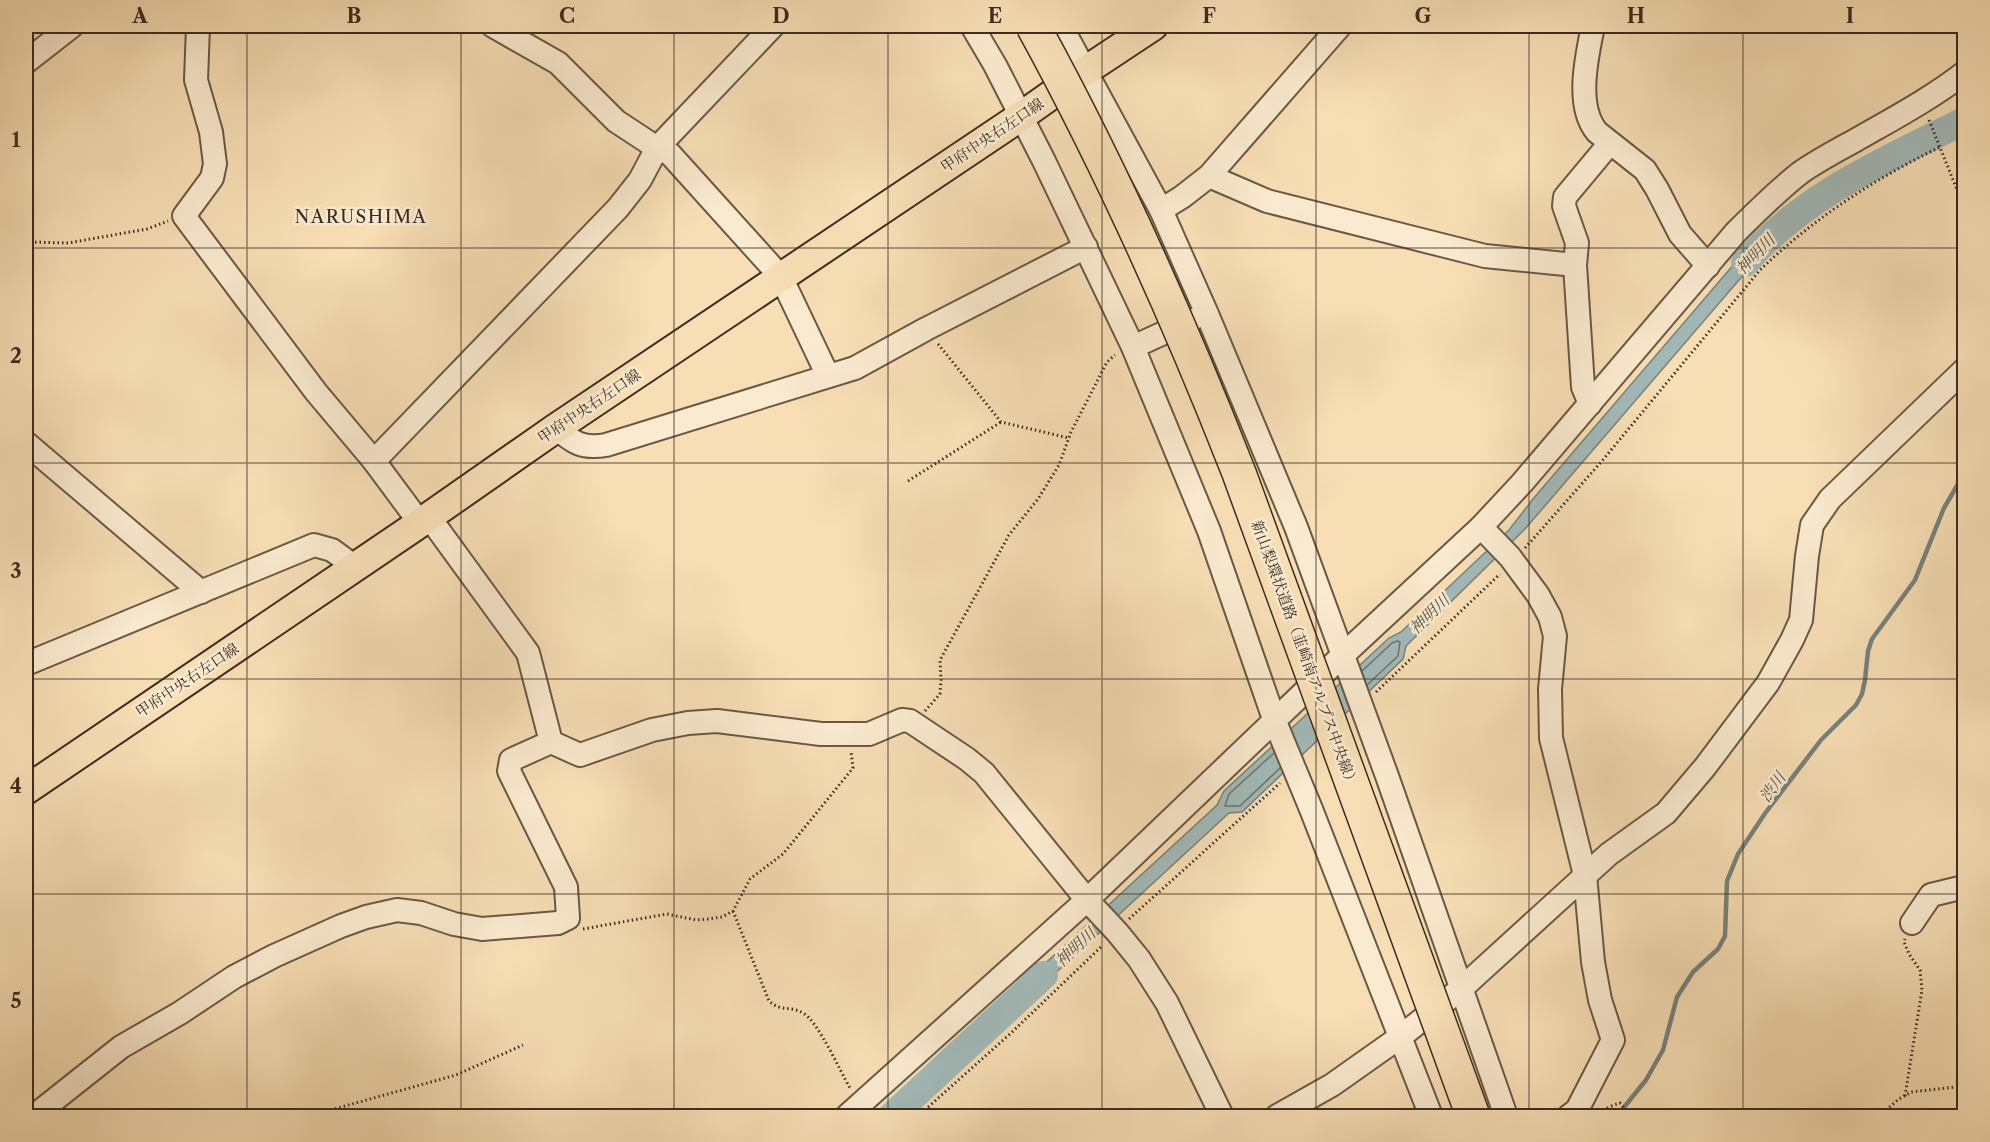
<svg xmlns="http://www.w3.org/2000/svg" width="1990" height="1142" viewBox="0 0 1990 1142" font-family="'Libre Caslon Text','Noto Serif JP',serif">
<style>
.water{fill:#a2b9b8;stroke:#79817c;stroke-width:1.5}
.lines{fill:none;stroke-linecap:round;stroke-linejoin:round}
.shore{stroke:#6e726c;stroke-width:1.5}
.stream{stroke:#79817c;stroke-width:4.5}
.river{stroke:#a2b9b8;stroke-width:28}
.minor-casing{stroke:#6a5846;stroke-width:26}
.major-casing{stroke:#3b2c21;stroke-width:32}
.path{stroke:#3b2c21;stroke-width:3;stroke-dasharray:1.5 3;stroke-linecap:butt}
.minor{stroke:#faeacf;stroke-width:22}
.major{stroke:#f7deb5;stroke-width:28}
.highway-bridge-casing{stroke:#3b2c21;stroke-width:36;stroke-linecap:butt}
.highway-bridge{stroke:#f7deb5;stroke-width:33}
.grid{fill:none;stroke:#3b2c21;stroke-width:1.5;stroke-opacity:0.55}
.labels{text-anchor:middle;dominant-baseline:central;stroke-width:5;stroke-linejoin:round;paint-order:stroke}
.street-label{font-size:15px;fill:#3b2c21;stroke:#faeacf}
.water-label{font-size:16px;font-style:italic;fill:#554f47;stroke:#faeacf}
.quarter-label{font-size:18px;letter-spacing:1.5px;fill:#3b2c21;stroke:#faeacf}
.neatline{fill:none;stroke:#3b2c21;stroke-width:2}
.grid-label{font-size:20px;text-anchor:middle;font-weight:bold;fill:#3b2c21}
</style>
<rect width="100%" height="100%" fill="#f7deb5"/>
<filter id="stains"><feTurbulence type="fractalNoise" baseFrequency=".00333" numOctaves="4"/><feColorMatrix values="0 0 0 0 .2 0 0 0 0 .09 0 0 0 0 .02 0 0 0 .5 -.17"/></filter>
<radialGradient id="worn" r=".72"><stop offset=".6" stop-color="#630" stop-opacity="0"/><stop offset="1" stop-color="#630" stop-opacity=".3"/></radialGradient>
<!-- water -->
<polygon class="water" points="1766,231 1776,241 1745,273 1525,529 1406,646 1403,659 1242,812 1229,813 1021,1005 1012,994 1217,805 1224,791 1389,638 1401,632 1509,530 1533,499 1741,256"/>
<g class="lines">
<!-- shore -->
<g class="shore">
<polyline points="1362,671 1392,643 1397,641 1400,642 1398,656 1367,685"/>
<polyline points="1274,753 1229,794 1225,806 1240,806 1280,768"/>
</g>
<!-- stream -->
<polyline class="stream" points="1617,1116 1646,1080 1663,1050 1677,997 1693,972 1718,949 1725,936 1727,881 1738,854 1766,812 1821,740 1856,705 1862,694 1865,680 1868,651 1872,639 1915,580 1944,508 1958,484 1964,477"/>
<!-- river -->
<g class="river">
<path d="M 1745,263 C 1803,195 1886,160 1964,121"/>
<polyline points="892,1116 1044,975"/>
</g>
<defs>
<g id="minor">
<polyline points="198,26 196,80 211,132 215,164 212,178 184,216 316,392 374,461 420,523"/>
<polyline points="493,26 558,63 616,121 657,148 670,154 781,277 828,376"/>
<polyline points="972,26 995,65 1044,161 1133,347 1209,531 1275,722 1311,809 1431,1116"/>
<polyline points="1061,26 1161,210 1207,314 1296,527 1387,776 1506,1116"/>
<path d="M 1593,26 C 1587,56 1575,106 1597,132 L 1645,170 L 1657,189 L 1680,234 L 1708,266"/>
<polyline points="26,62 72,26"/>
<polyline points="1209,176 1267,201 1485,256 1575,265"/>
<polyline points="1161,210 1182,197 1209,176 1340,26"/>
<polyline points="1133,347 1192,320"/>
<polyline points="1590,404 1583,387 1575,265 1577,243 1564,206 1565,197 1610,143"/>
<path d="M 556,428 C 574,443 582,449 606,445 L 855,368 L 926,329 L 1086,247"/>
<polyline points="26,443 201,592"/>
<polyline points="374,461 618,208 640,180 657,148 773,26"/>
<polyline points="429,517 528,653 551,742 580,755 652,730 688,723 717,721 821,734 869,734 902,720 910,721 967,759 984,773 1087,900 1117,932 1139,959 1167,1003 1222,1116"/>
<polyline points="1481,527 1510,557 1538,595 1550,617 1555,636 1550,689 1551,738 1585,875 1593,962 1600,1000 1613,1040 1577,1110 1569,1116"/>
<polyline points="26,664 314,545 332,550 355,567"/>
<polyline points="1912,923 1931,895 1964,887"/>
<polyline points="34,1116 121,1047 180,1013 234,977 274,956 341,926 366,917 397,910 421,913 454,924 482,929 558,923 568,918 566,887 509,771 511,760 551,742"/>
<path d="M 847,1116 L 1087,900 L 1343,655 L 1481,527 L 1522,483 L 1736,232 C 1757,211 1777,191 1800,173 C 1820,159 1842,148 1863,136 C 1898,116 1933,97 1964,73"/>
<polyline points="1277,1116 1332,1085 1400,1037 1462,988 1609,854 1666,813 1705,767 1768,683 1792,640 1801,620 1807,556 1812,525 1830,499 1964,370"/>
</g>
<polyline id="major" points="26,790 420,523 556,428 1020,117 1085,71 1153,26"/>
</defs>
<!-- minor casing -->
<use href="#minor" class="minor-casing"/>
<!-- major casing -->
<use href="#major" class="major-casing"/>
<!-- path -->
<g class="path">
<polyline points="1929,120 1964,207"/>
<polyline points="26,242 68,243 147,229 168,221"/>
<polyline points="938,344 1001,422 1069,438"/>
<polyline points="908,481 1001,422"/>
<path d="M 1525,548 L 1602,461 L 1760,270 C 1813,219 1874,179 1940,147"/>
<polyline points="1376,692 1500,574"/>
<polyline points="925,711 940,694 941,680 940,660 1009,535 1038,499 1059,465 1071,432 1107,362 1115,355"/>
<path d="M 733,911 L 769,1001 C 783,1013 789,1005 803,1013 C 818,1021 840,1071 850,1088"/>
<polyline points="1129,919 1280,783"/>
<polyline points="583,929 667,914 696,920 708,919 722,917 733,911 750,879 783,854 853,768 851,751"/>
<polyline points="1905,1096 1922,990 1920,970 1909,954 1904,942 1905,939"/>
<polyline points="309,1116 456,1075 523,1045"/>
<polyline points="918,1116 1010,1034 1103,945"/>
<polyline points="1596,1116 1609,1107 1620,1103 1631,1116"/>
<polyline points="1879,1116 1899,1099 1911,1092 1964,1086"/>
</g>
<!-- minor -->
<use href="#minor" class="minor"/>
<!-- major -->
<use href="#major" class="major"/>
<defs>
<path id="highway-bridge" d="M 1033,26 C 1112,170 1179,320 1239,473 L 1473,1116"/>
</defs>
<!-- highway-bridge casing -->
<use href="#highway-bridge" class="highway-bridge-casing"/>
<!-- highway-bridge -->
<use href="#highway-bridge" class="highway-bridge"/>
</g>
<!-- grid -->
<path class="grid" d="M 247,26 L 247,1116M 461,26 L 461,1116M 674,26 L 674,1116M 888,26 L 888,1116M 1102,26 L 1102,1116M 1316,26 L 1316,1116M 1529,26 L 1529,1116M 1743,26 L 1743,1116M 26,248 L 1964,248M 26,463 L 1964,463M 26,679 L 1964,679M 26,894 L 1964,894"/>
<g class="labels">
<!-- street labels -->
<g class="street-label">
<text transform="translate(992 135) rotate(-34)">甲府中央右左口線</text>
<text transform="translate(589 406) rotate(-34)">甲府中央右左口線</text>
<text transform="translate(1305 654) rotate(70)">新山梨環状道路（韮崎南アルプス中央線）</text>
<text transform="translate(187 680) rotate(-34)">甲府中央右左口線</text>
</g>
<!-- water labels -->
<g class="water-label">
<text transform="translate(1755 254) rotate(-46)">神明川</text>
<text transform="translate(1429 614) rotate(-44)">神明川</text>
<text transform="translate(1772 787) rotate(-54)">渋川</text>
<text transform="translate(1075 947) rotate(-43)">神明川</text>
</g>
<!-- quarter labels -->
<g class="quarter-label">
<text x="361" y="217">NARUSHIMA</text>
</g>
</g>
<!-- margin -->
<rect width="1990" height="1142" fill="none" stroke="#f7deb5" stroke-width="66"/>
<rect x="33" y="33" width="1924" height="1076" class="neatline"/>
<g class="grid-label">
<text x="140" y="23">A</text>
<text x="354" y="23">B</text>
<text x="567" y="23">C</text>
<text x="781" y="23">D</text>
<text x="995" y="23">E</text>
<text x="1209" y="23">F</text>
<text x="1423" y="23">G</text>
<text x="1636" y="23">H</text>
<text x="1850" y="23">I</text>
<text x="16" y="147">1</text>
<text x="16" y="363">2</text>
<text x="16" y="578">3</text>
<text x="16" y="793">4</text>
<text x="16" y="1008">5</text>
</g>
<rect width="100%" height="100%" filter="url(#stains)"/>
<rect width="100%" height="100%" fill="url(#worn)"/>
</svg>
